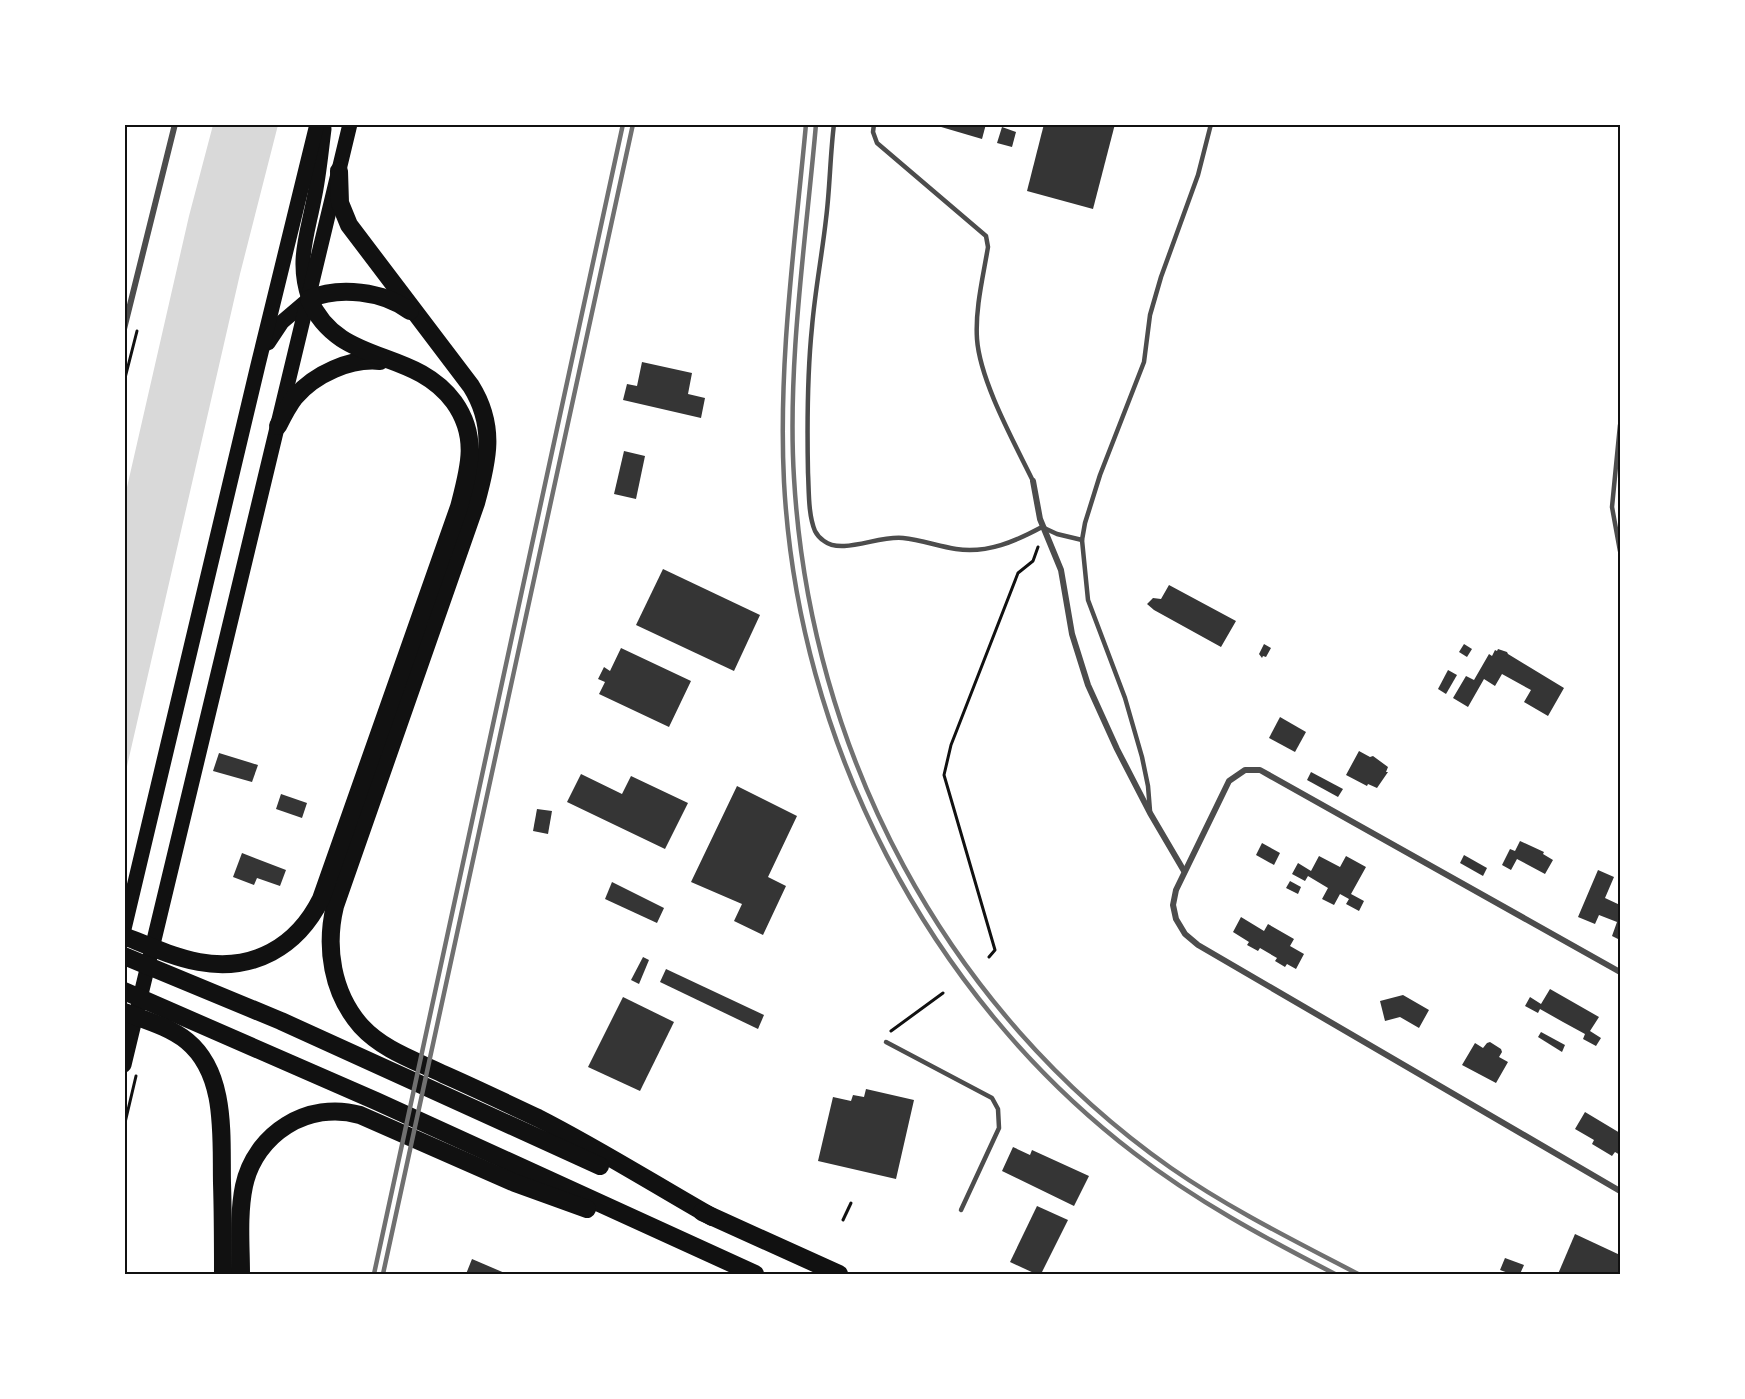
<svg xmlns="http://www.w3.org/2000/svg" width="1745" height="1399" viewBox="0 0 1745 1399" font-family="'Fira Sans',sans-serif">
<style>
.water{fill:#d9d9d9}
.building{fill:#353535}
.lines{fill:none;stroke-linecap:round;stroke-linejoin:round}
.path{stroke:#111;stroke-width:3}
.service{stroke:#4c4c4c;stroke-width:4.5}
.minor{stroke:#4c4c4c;stroke-width:6}
.primary{stroke:#111;stroke-width:15}
.motorway{stroke:#111;stroke-width:18}
.rail{stroke:#707070;stroke-width:4.5}
.neatline{fill:none;stroke:#111;stroke-width:2}
</style>
<rect width="100%" height="100%" fill="#fff"/>
<!-- water -->
<polygon class="water" points="213,125 278,125 240,274 125,775 125,496 189,216"/>
<!-- building -->
<g class="building">
<polygon points="931,124 986,124 982,139"/>
<polygon points="1044,124 1115,124 1093,209 1027,191"/>
<polygon points="1002,127 1016,132 1012,147 997,143"/>
<polygon points="642,362 692,373 688,394 705,398 701,418 623,400 627,384 637,386"/>
<polygon points="624,451 645,456 636,499 614,494"/>
<polygon points="663,569 760,615 734,671 636,625"/>
<polygon points="1169,585 1236,621 1221,647 1154,610 1147,604 1153,598 1161,599"/>
<polygon points="1264,644 1271,648 1266,657 1263,656 1262,658 1259,654"/>
<polygon points="1464,644 1472,649 1467,657 1459,652"/>
<polygon points="621,648 691,681 669,727 599,694 605,682 598,679 604,667 610,671"/>
<polygon points="1498,649 1507,652 1508,654 1564,688 1548,716 1524,702 1531,690 1502,674 1495,686 1484,679 1468,707 1453,698 1466,676 1474,680 1489,654 1492,656 1495,650 1497,651"/>
<polygon points="1448,670 1457,675 1446,694 1438,689"/>
<polygon points="1280,717 1306,732 1295,752 1269,738"/>
<polygon points="1359,751 1370,757 1373,756 1388,767 1386,772 1388,772 1377,788 1368,784 1367,786 1346,775"/>
<polygon points="219,753 258,765 252,782 213,771"/>
<polygon points="1311,772 1343,789 1338,797 1307,780"/>
<polygon points="581,774 622,794 631,776 688,803 665,849 567,802"/>
<polygon points="737,786 797,816 768,877 786,886 763,935 734,921 742,904 691,882"/>
<polygon points="281,794 307,803 302,818 276,809"/>
<polygon points="537,809 552,811 548,834 533,831"/>
<polygon points="1520,841 1544,852 1543,854 1553,860 1545,874 1517,859 1511,870 1502,865 1510,849 1515,851"/>
<polygon points="1262,843 1280,853 1274,865 1256,855"/>
<polygon points="242,853 286,870 280,886 257,878 254,885 233,877"/>
<polygon points="1464,855 1487,868 1483,876 1460,863"/>
<polygon points="1319,856 1340,867 1346,856 1366,867 1351,894 1364,901 1359,911 1346,904 1349,899 1340,894 1334,905 1322,899 1328,888 1308,876 1305,881 1292,874 1298,863 1311,871"/>
<polygon points="1598,870 1614,877 1605,898 1620,905 1620,940 1612,936 1617,922 1599,915 1595,924 1578,917"/>
<polygon points="1290,881 1301,887 1298,894 1286,888"/>
<polygon points="612,882 664,908 657,923 605,899"/>
<polygon points="1241,917 1264,931 1268,924 1294,939 1290,946 1304,954 1296,969 1287,964 1285,967 1275,961 1277,958 1260,948 1258,951 1247,945 1249,942 1233,932"/>
<polygon points="643,957 649,960 639,984 631,980"/>
<polygon points="666,969 764,1015 758,1029 660,982"/>
<polygon points="1550,989 1599,1017 1590,1031 1601,1038 1596,1046 1583,1039 1585,1034 1563,1022 1540,1009 1538,1013 1525,1006 1530,997 1541,1004"/>
<polygon points="1403,995 1429,1010 1419,1028 1400,1017 1385,1021 1380,1001"/>
<polygon points="623,997 674,1022 640,1091 588,1067"/>
<polygon points="1541,1032 1565,1045 1562,1052 1538,1037"/>
<polygon points="1490,1042 1501,1049 1502,1052 1499,1057 1508,1062 1496,1083 1462,1065 1475,1043 1483,1048 1487,1043"/>
<polygon points="866,1089 914,1100 896,1179 818,1161 833,1097 851,1101 853,1095 864,1097"/>
<polygon points="1585,1112 1620,1133 1620,1155 1615,1152 1612,1156 1592,1144 1594,1140 1575,1129"/>
<polygon points="1013,1147 1030,1155 1032,1150 1089,1176 1074,1206 1002,1171"/>
<polygon points="1037,1206 1068,1220 1041,1274 1036,1274 1010,1262"/>
<polygon points="1575,1234 1620,1255 1620,1274 1558,1274"/>
<polygon points="1505,1258 1524,1265 1520,1274 1511,1274 1500,1270"/>
<polygon points="472,1259 507,1274 466,1274"/>
</g>
<g class="lines">
<!-- path -->
<g class="path">
<polyline points="124,382 137,331"/>
<polyline points="989,957 995,950 944,775 951,745 1018,573 1033,561 1038,547"/>
<polyline points="891,1031 943,993"/>
<polyline points="124,1127 136,1076"/>
<polyline points="843,1220 851,1203"/>
</g>
<!-- service -->
<g class="service">
<path d="M 834,124 C 830,156 830,188 826,219 C 822,255 815,291 812,327 C 807,376 807,424 808,473 C 809,491 808,514 815,531 C 817,535 821,539 824,541 C 842,555 879,535 903,538 C 921,540 938,546 956,549 C 987,554 1016,541 1042,527 L 1057,534 L 1082,540"/>
<path d="M 874,124 L 873,132 L 877,143 L 986,236 L 988,247 C 983,277 975,309 977,339 C 980,381 1014,442 1033,481"/>
<polyline points="1620,425 1612,507 1620,551"/>
<polyline points="1150,811 1148,786 1142,757 1125,698 1088,600 1082,540 1085,523 1100,475 1144,362 1150,315 1161,277 1198,175 1211,124"/>
<polyline points="886,1042 992,1098 998,1109 999,1128 961,1210"/>
</g>
<!-- minor -->
<g class="minor">
<polyline points="124,329 175,124"/>
<polyline points="1033,481 1040,519 1061,570 1072,634 1088,685 1117,749 1150,813 1184,871"/>
<polyline points="1620,972 1260,770 1245,770 1229,781 1176,890 1173,905 1176,919 1185,934 1198,945 1620,1191"/>
</g>
<!-- primary -->
<g class="primary">
<path d="M 268,343 L 282,322 L 309,299 C 296,262 307,236 314,199 C 319,176 321,152 324,129"/>
<polyline points="124,929 258,365 317,124"/>
<polyline points="124,1065 350,124"/>
</g>
<!-- motorway -->
<g class="motorway">
<path d="M 339,171 L 340,203 L 349,225 L 471,386 C 496,426 488,460 476,503 L 335,906 C 325,947 332,993 361,1026 C 383,1050 414,1060 443,1074 C 475,1088 506,1103 538,1118 C 597,1148 654,1184 712,1217"/>
<path d="M 278,426 C 283,416 288,406 295,397 C 315,374 350,358 380,361"/>
<path d="M 124,936 C 149,946 173,957 199,962 C 253,972 297,947 321,899 L 459,507 C 469,469 479,437 454,402 C 413,346 339,368 309,299 C 339,286 383,291 410,311"/>
<polyline points="124,956 281,1021 600,1166"/>
<polyline points="124,991 376,1101 755,1274"/>
<path d="M 124,1012 C 145,1020 170,1027 187,1041 C 227,1074 221,1136 222,1183 C 223,1213 223,1244 223,1274"/>
<polyline points="702,1212 839,1274"/>
<path d="M 241,1274 C 241,1246 238,1215 244,1186 C 255,1134 308,1100 360,1115 L 515,1183 L 587,1209"/>
</g>
<!-- rail -->
<g class="rail">
<path d="M 806,124 C 795,243 778,363 784,482 C 798,742 927,994 1134,1153 C 1196,1201 1265,1238 1335,1274"/>
<path d="M 816,124 C 806,239 787,364 794,478 C 810,752 945,1009 1171,1168 C 1230,1209 1295,1241 1358,1274"/>
<polyline points="374,1274 623,124"/>
<polyline points="383,1274 633,124"/>
</g>
</g>
<!-- border -->
<rect width="1745" height="1399" fill="none" stroke="#ffffff" stroke-width="252"/>
<rect x="126" y="126" width="1493" height="1147" class="neatline"/>
</svg>
